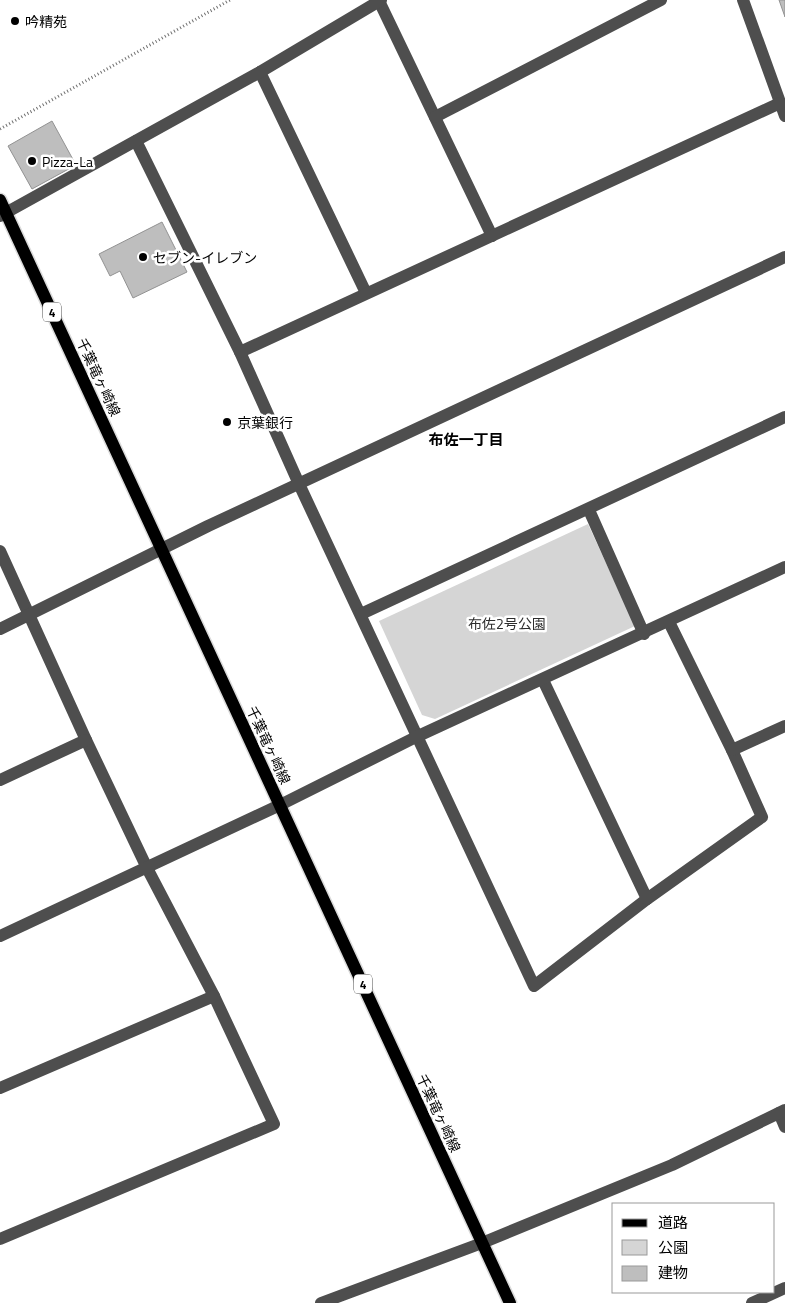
<svg xmlns="http://www.w3.org/2000/svg" width="785" height="1303" viewBox="0 0 785 1303" font-family="'Titillium Web','Noto Sans JP',sans-serif">
<style>
.green{fill:#d5d5d5}
.building{fill:#bebebe;stroke:#929292}
.lines{fill:none;stroke-linecap:round;stroke-linejoin:round}
.major-casing{stroke:#dbdbdb;stroke-width:15}
.path{stroke:#707070;stroke-width:3;stroke-dasharray:1 2.5;stroke-linecap:butt}
.minor{stroke:#4e4e4e;stroke-width:12}
.major{stroke:#000;stroke-width:12}
.poi-dot{fill:#000;stroke:#fff;stroke-width:2}
.labels{text-anchor:middle;dominant-baseline:central;stroke-width:5;stroke-linejoin:round;paint-order:stroke}
.shield{fill:#fff;stroke:#4c4c4c;stroke-width:1}
.shield-label{font-size:12px;font-weight:bold;fill:#000}
.poi-label{font-size:14px;fill:#000;stroke:#fff;text-anchor:start}
.street-label{font-size:14px;fill:#000;stroke:#fff}
.park-label{font-size:14px;fill:#2c2c2c;stroke:#fff}
.neighbourhood-label{font-size:15px;font-weight:bold;fill:#000;stroke:#fff}
</style>
<rect width="100%" height="100%" fill="#fff"/>
<!-- green -->
<polygon class="green" points="588,524 635,626 435,719 422,715 379,621"/>
<!-- building -->
<g class="building">
<polygon points="779,0 785,0 785,17"/>
<polygon points="52,121 76,165 32,189 8,146"/>
<polygon points="162,222 187,272 133,298 120,271 110,276 99,254"/>
</g>
<g class="lines">
<defs>
<polyline id="major" points="0,200 510,1303"/>
</defs>
<!-- major casing -->
<use href="#major" class="major-casing"/>
<!-- path -->
<polyline class="path" points="0,129 230,0"/>
<!-- minor -->
<g class="minor">
<polyline points="743,0 785,116"/>
<polyline points="379,1 492,236"/>
<polyline points="260,72 366,293"/>
<polyline points="435,117 661,0"/>
<polyline points="136,141 240,352 299,484 534,986 647,899 762,817 732,750 669,622"/>
<polyline points="0,216 260,72 381,0"/>
<polyline points="240,352 780,103"/>
<polyline points="589,510 644,634"/>
<polyline points="0,551 86,740 147,868 214,996 274,1124 0,1239"/>
<polyline points="361,614 785,417"/>
<polyline points="0,629 208,526 785,257"/>
<polyline points="543,680 647,899"/>
<polyline points="732,750 785,726"/>
<polyline points="0,780 86,740"/>
<polyline points="0,936 280,805 416,737 785,567"/>
<polyline points="0,1088 214,996"/>
<polyline points="779,1113 785,1127"/>
<polyline points="321,1303 482,1243 672,1165 785,1110"/>
<polyline points="752,1303 785,1288"/>
</g>
<!-- major -->
<use href="#major" class="major"/>
</g>
<!-- markers -->
<g class="poi-dot">
<circle cx="15" cy="21" r="5"/>
<circle cx="32" cy="161" r="5"/>
<circle cx="143" cy="257" r="5"/>
<circle cx="227" cy="422" r="5"/>
</g>
<g class="labels">
<!-- shield labels -->
<g class="shield">
<rect x="43" y="302.5" width="18" height="19" rx="4"/>
<rect x="354" y="974.5" width="18" height="19" rx="4"/>
</g>
<g class="shield-label">
<text x="52" y="312">4</text>
<text x="363" y="984">4</text>
</g>
<!-- poi labels -->
<g class="poi-label">
<text x="25" y="21">吟精苑</text>
<text x="42" y="161">Pizza-La</text>
<text x="153" y="257">セブン-イレブン</text>
<text x="237" y="422">京葉銀行</text>
</g>
<!-- street labels -->
<g class="street-label">
<text transform="translate(99 377) rotate(65)">千葉竜ヶ崎線</text>
<text transform="translate(269 745) rotate(65)">千葉竜ヶ崎線</text>
<text transform="translate(439 1113) rotate(65)">千葉竜ヶ崎線</text>
</g>
<!-- park labels -->
<g class="park-label">
<text x="507" y="623">布佐2号公園</text>
</g>
<!-- neighbourhood labels -->
<g class="neighbourhood-label">
<text x="466" y="439">布佐一丁目</text>
</g>
</g>
<!-- legend -->
<rect x="612" y="1203" width="162" height="90" fill="#ffffff" stroke="#999999"/>
<rect x="622" y="1219" width="25" height="8" fill="#000000" stroke="#999999"/>
<text x="658" y="1228" font-size="15" fill="#000000">道路</text>
<rect x="622" y="1240" width="25" height="15" fill="#d5d5d5" stroke="#999999"/>
<text x="658" y="1253" font-size="15" fill="#000000">公園</text>
<rect x="622" y="1266" width="25" height="15" fill="#bebebe" stroke="#999999"/>
<text x="658" y="1278" font-size="15" fill="#000000">建物</text>
</svg>
